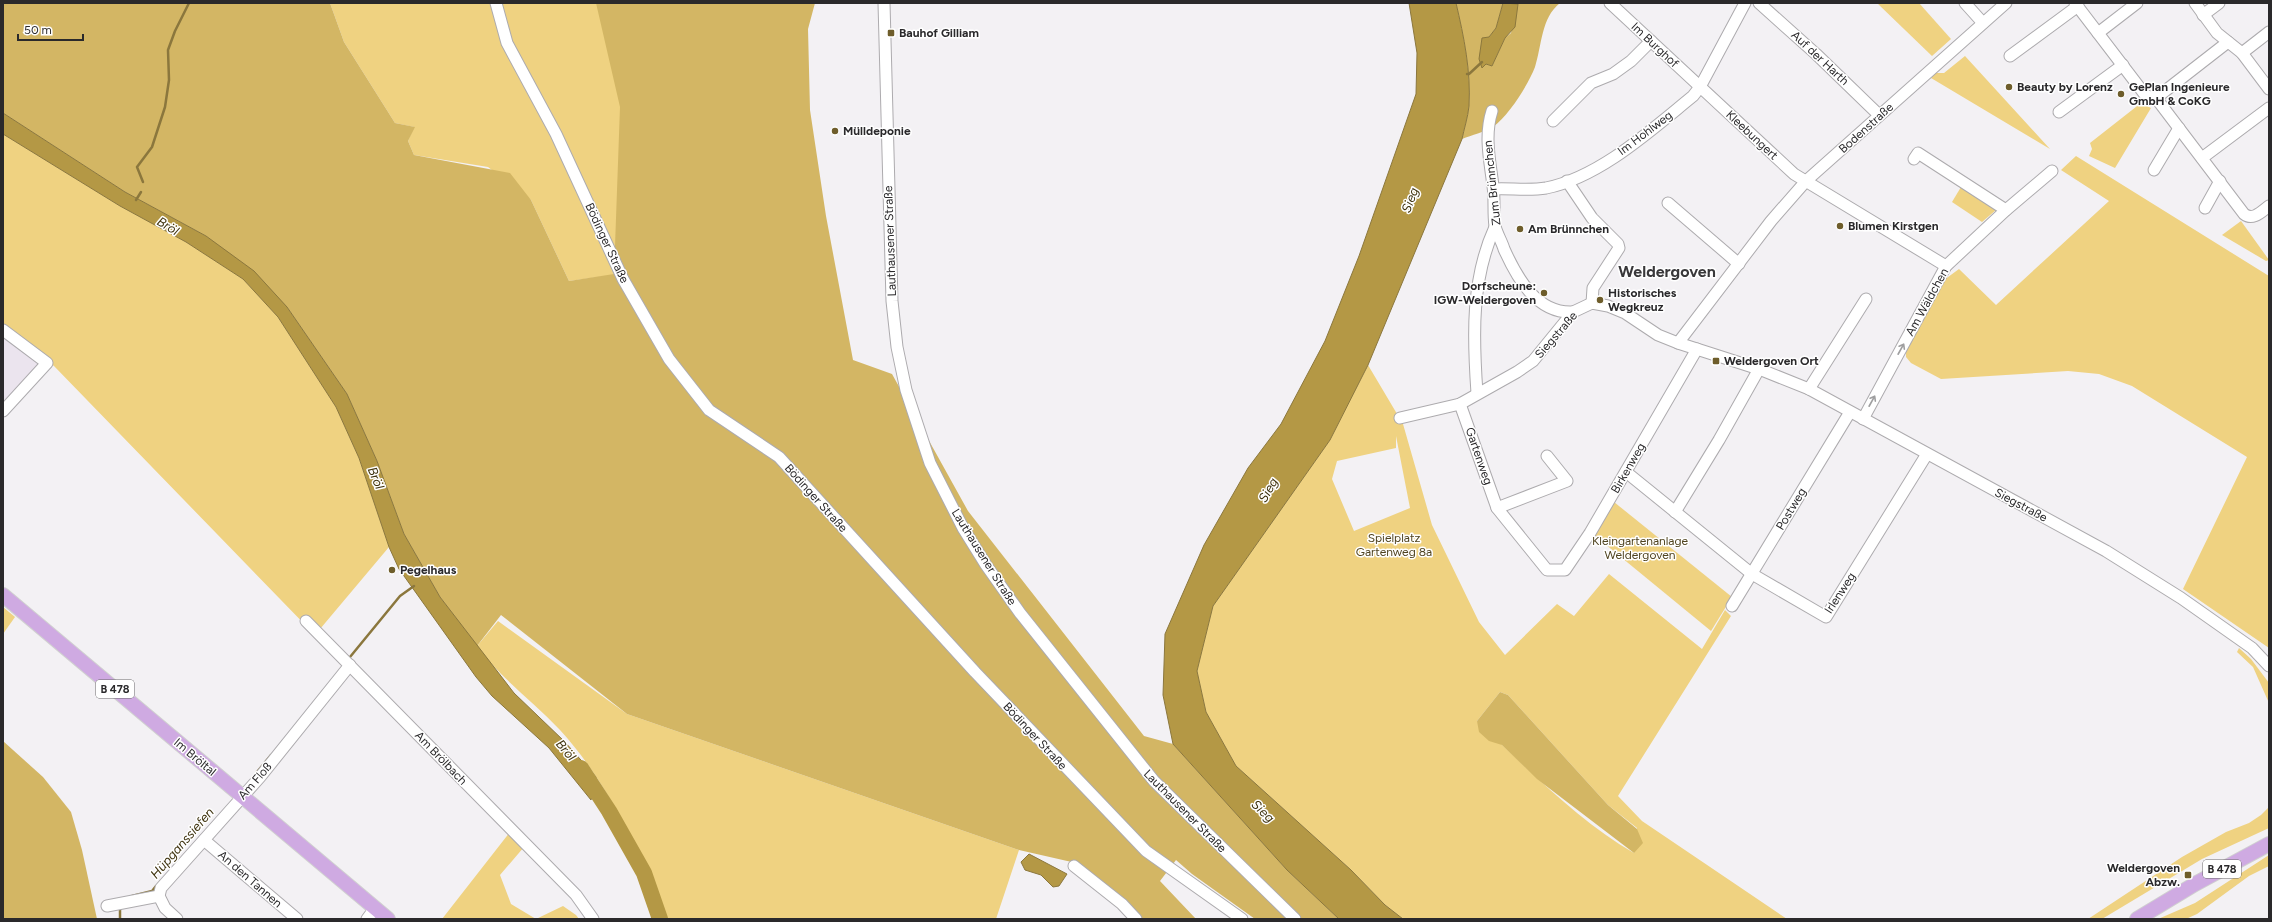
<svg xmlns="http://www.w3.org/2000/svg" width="2272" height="922" viewBox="0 0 2272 922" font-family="Figtree,sans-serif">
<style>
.built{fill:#ebe4ee}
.green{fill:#efd281;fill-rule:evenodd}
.forest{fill:#d3b664}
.water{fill:#b49845;stroke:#8b773d}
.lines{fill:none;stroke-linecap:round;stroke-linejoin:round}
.stream{stroke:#8b773d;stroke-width:2.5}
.river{stroke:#b49845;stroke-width:16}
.minor-casing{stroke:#adabae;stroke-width:13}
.major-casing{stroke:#d0d0d0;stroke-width:16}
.minor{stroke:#fff;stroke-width:11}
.major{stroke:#cfaae2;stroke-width:14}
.oneway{stroke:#9f9fa0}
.poi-dot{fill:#6e5d2b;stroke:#fff;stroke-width:1.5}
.labels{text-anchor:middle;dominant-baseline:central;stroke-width:3;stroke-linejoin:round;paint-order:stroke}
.shield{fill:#fff;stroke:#6a696b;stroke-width:1}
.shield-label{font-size:11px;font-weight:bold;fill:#2a292b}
.poi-label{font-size:12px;font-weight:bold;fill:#2a292b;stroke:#fff;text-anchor:start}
.street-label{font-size:12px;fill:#2a292b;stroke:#fff}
.park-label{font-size:12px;fill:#504420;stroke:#fff}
.water-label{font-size:13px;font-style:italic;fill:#3f330f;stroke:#fff}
.district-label{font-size:16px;font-weight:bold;fill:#39383a;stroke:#fff}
</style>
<rect width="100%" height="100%" fill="#f3f1f4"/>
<!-- built -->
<polygon class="built" points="3,334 44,363 3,409"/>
<!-- green -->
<g class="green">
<polygon points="330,3 807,3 614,275 569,281 531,200 488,167 414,155 408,141 414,127 395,123 344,42"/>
<polygon points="1877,3 1919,3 1951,39 1932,56"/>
<polygon points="1965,56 2050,149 1931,78 1935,73 1944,73"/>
<polygon points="2141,103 2151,108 2115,168 2089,156 2092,149 2090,143"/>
<polygon points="3,134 120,206 186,242 243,279 278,317 336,407 359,458 389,547 315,635 54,366 3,328"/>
<polygon points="2076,156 2269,276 2269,648 2183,589 2247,457 2132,386 2099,374 2068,371 1941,379 1911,363 1906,357 1906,352 1944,280 1959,269 1996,305 2109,201 2061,170"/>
<polygon points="1961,187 1996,210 1982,222 1952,202"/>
<polygon points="2241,221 2269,260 2266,261 2222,235"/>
<path d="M 1368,365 L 1403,424 L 1432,525 L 1479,622 L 1505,655 L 1557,604 L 1574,616 L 1609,574 L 1702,649 L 1725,610 L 1731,616 L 1618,796 L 1642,821 L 1787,919 L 1403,919 L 1385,905 L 1351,870 L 1236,766 L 1206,712 L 1197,671 L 1213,606 L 1330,440 ZM 1396,436 L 1410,508 L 1354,531 L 1332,479 L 1337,461 L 1396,448 ZM 1500,692 L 1508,695 L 1608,805 L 1637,828 L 1634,853 C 1577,820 1525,766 1477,721 Z"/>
<polygon points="1614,502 1732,597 1711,631 1594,535"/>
<polygon points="3,607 15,617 3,634"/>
<path d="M 498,621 L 627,714 L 1019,850 L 996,919 L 667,919 C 642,855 607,781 560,730 C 533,701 500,678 477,646 Z"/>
<polygon points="2239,648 2251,659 2269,683 2269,703 2253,667 2237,652"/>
<polygon points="2269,807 2269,828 2202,859 2102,919 2088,919 2182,857 2226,832 2249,823 2261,815"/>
<polygon points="510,832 524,847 500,875 511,904 536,919 563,906 576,915 579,919 442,919"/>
<polygon points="2269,855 2269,866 2249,876 2197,914 2186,919 2158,919 2195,903"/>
</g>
<!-- forest -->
<g class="forest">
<polygon points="3,3 330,3 344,42 395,123 415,127 408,141 414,155 510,173 531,200 569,281 614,274 620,107 596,3 815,3 808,29 810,110 826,216 853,360 892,374 968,511 1144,736 1173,744 1287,870 1339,919 1255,919 1192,874 1176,860 1160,881 1196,919 1131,919 1076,863 1019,850 627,714 501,615 477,646 440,597 404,534 377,461 347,394 287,307 206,236 125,192 3,113"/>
<path d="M 1456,3 L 1503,3 L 1496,28 L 1489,37 L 1486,64 L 1492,66 L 1505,38 L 1511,33 L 1518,4 L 1517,3 L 1560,3 C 1541,18 1542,45 1535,67 C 1528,85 1509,115 1493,127 C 1484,132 1472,135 1462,139 C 1464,129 1468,117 1469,106 C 1471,71 1464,37 1456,3 Z"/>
<polygon points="1500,692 1508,695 1608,805 1637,829 1643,843 1634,853 1537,779 1502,745 1489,741 1479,732 1477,721"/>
<polygon points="3,741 43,777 71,812 82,850 97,919 3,919"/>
</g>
<!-- water -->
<g class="water">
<path d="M 1409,3 L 1456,3 C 1464,37 1471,71 1469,106 C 1468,117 1464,129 1462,139 L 1368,365 L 1330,440 L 1213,606 L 1197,671 L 1206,712 L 1236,766 L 1351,870 L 1385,905 L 1403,919 L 1339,919 L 1287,870 L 1173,744 L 1163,695 L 1165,634 L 1204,545 L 1248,468 L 1281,424 L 1325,341 L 1359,256 L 1416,94 L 1417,53 Z"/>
<polygon points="1503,3 1518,4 1515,27 1505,38 1492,66 1486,64 1482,68 1479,59 1482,38 1489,37 1496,28"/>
<polygon points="3,113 125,192 206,236 254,271 287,307 347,394 377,461 404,534 440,597 514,693 564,741 596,777 591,800 549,748 492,696 476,677 399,569 389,547 359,458 336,407 278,317 243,279 186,242 120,206 3,134"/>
<polygon points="1029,854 1067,874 1059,886 1053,887 1041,875 1025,870 1021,862"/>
</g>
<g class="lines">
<!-- stream -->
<g class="stream">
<polyline points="1467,74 1469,74 1482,62"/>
<polyline points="143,182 137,167 152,147 165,107 169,80 168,50 175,31 189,3"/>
<polyline points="136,200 141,192"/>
<polyline points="350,657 400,596 414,586"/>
<polyline points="253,777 271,755"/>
<polyline points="132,896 152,891 156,886"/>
<polyline points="120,919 120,907"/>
</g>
<!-- river -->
<polyline class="river" points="581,768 609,811 644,873 660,919"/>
<defs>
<g id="minor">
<polyline points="496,3 507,43 556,134 623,279 669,359 709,410 779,457 975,672 1146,851 1242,919"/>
<polyline points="884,3 892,301 897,347 906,390 930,463 963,528 986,565 1020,613 1154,781 1295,919"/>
<polyline points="1610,3 1794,174 1946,266"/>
<polyline points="1759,3 1816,54 1879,115"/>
<polyline points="1965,3 1983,23"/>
<path d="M 2075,3 L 2146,96 L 2156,98 L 2244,214 C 2253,221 2261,212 2269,206"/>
<polyline points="2195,3 2217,33 2242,53 2269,89"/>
<polyline points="2203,15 2219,3"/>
<polyline points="2098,33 2137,3"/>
<polyline points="2242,53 2269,32"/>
<polyline points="2010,56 2078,6"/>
<polyline points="2156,98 2228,42"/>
<path d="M 1492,111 C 1484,136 1490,161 1493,186 C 1495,200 1493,213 1495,226 C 1497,234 1502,242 1504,249 C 1517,278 1537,314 1573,312"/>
<polyline points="2059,112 2123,65"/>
<polyline points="1553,121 1591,83 1613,74 1631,61 1651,41"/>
<polyline points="2202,158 2269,108"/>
<polyline points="1914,159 1918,153 2006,210"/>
<polyline points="2154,170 2179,128"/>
<polyline points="1567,181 1592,218 1618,244 1619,248 1593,288 1592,303"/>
<path d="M 1494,189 C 1510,188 1529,191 1546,188 C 1600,177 1651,130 1693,96 L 1700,87 L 1745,3"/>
<polyline points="1668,203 1739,264"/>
<polyline points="2205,208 2220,181"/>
<polyline points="3,330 47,363 3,411"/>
<polyline points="1678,343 1771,221 1806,181 2006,3"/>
<polyline points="1809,389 1866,299"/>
<path d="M 1477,393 C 1473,337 1471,279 1495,227"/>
<polyline points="1460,404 1497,508 1547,570 1565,570 1590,533 1697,349"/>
<polyline points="1400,418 1460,404 1517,372 1533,361 1573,312 1592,303 1608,306 1625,313 1658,335 1678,343 1759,369 1809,389 2106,551 2181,598 2252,648 2269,666"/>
<polyline points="1863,419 1946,266 2006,210 2052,171"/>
<polyline points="1626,472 1752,574 1826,617 1927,454"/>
<polyline points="1497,508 1567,481 1547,456"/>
<polyline points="1675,512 1719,440 1759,369"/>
<polyline points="1732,606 1850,412"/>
<polyline points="306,621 576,895 593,919"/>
<polyline points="204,840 297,919"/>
<polyline points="1074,866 1122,904 1136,919"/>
<polyline points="159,896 165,908 177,919"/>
<polyline points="107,906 159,896 161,888 260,777 350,665"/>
<polyline points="367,919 375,908"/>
</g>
<g id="major">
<polyline points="3,595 388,919"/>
<polyline points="2137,919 2195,884 2269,844"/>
</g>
</defs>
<!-- minor casing -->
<use href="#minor" class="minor-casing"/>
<!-- major casing -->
<use href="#major" class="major-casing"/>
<!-- minor -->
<use href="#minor" class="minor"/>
<!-- major -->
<use href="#major" class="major"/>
</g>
<!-- one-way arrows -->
<defs><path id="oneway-shaft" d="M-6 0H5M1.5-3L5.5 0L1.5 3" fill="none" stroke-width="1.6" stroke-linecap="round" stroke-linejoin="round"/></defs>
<g class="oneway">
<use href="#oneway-shaft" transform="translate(1901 349) rotate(-61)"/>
<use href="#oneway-shaft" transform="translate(1872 401) rotate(-61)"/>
</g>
<!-- markers -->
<g class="poi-dot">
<rect x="887" y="29" width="8" height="8" rx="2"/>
<circle cx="2009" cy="87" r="4"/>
<circle cx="2121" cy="94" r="4"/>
<circle cx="835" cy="131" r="4"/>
<circle cx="1840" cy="226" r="4"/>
<circle cx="1520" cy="229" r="4"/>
<circle cx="1544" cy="293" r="4"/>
<circle cx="1600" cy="300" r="4"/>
<rect x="1712" y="357" width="8" height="8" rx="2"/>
<circle cx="392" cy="570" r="4"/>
<rect x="2184" y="871" width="8" height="8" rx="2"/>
</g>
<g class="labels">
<!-- shield labels -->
<g class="shield">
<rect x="96" y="680" width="38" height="18" rx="3"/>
<rect x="2203" y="860" width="38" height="18" rx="3"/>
</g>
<g class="shield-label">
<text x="115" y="689">B 478</text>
<text x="2222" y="869">B 478</text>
</g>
<!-- poi labels -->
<g class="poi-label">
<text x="899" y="33">Bauhof Gilliam</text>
<text x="2017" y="87">Beauty by Lorenz</text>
<text x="2129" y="87">GePlan Ingenieure<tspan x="2129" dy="14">GmbH &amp; CoKG</tspan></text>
<text x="843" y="131">Mülldeponie</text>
<text x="1848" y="226">Blumen Kirstgen</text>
<text x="1528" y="229">Am Brünnchen</text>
<text x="1536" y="286" text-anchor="end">Dorfscheune:<tspan x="1536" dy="14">IGW-Weldergoven</tspan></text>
<text x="1608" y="293">Historisches<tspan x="1608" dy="14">Wegkreuz</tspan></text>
<text x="1724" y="361">Weldergoven Ort</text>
<text x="400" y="570">Pegelhaus</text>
<text x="2180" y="868" text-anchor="end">Weldergoven<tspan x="2180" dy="14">Abzw.</tspan></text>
</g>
<!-- street labels -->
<g class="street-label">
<text transform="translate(1655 45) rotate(43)">Im Burghof</text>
<text transform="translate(1820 58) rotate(43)">Auf der Harth</text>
<text transform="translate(1866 128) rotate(-42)">Bodenstraße</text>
<text transform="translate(1645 133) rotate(-37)">Im Hohlweg</text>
<text transform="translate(1752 135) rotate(43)">Kleebungert</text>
<text transform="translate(1492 183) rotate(-96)">Zum Brünnchen</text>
<text transform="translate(890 241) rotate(-92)">Lauthausener Straße</text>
<text transform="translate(607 243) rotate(65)">Bödinger Straße</text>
<text transform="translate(1927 302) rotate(-61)">Am Wäldchen</text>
<text transform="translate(1556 335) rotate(-49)">Siegstraße</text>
<text transform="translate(1479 456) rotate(71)">Gartenweg</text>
<text transform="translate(1628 468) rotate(-60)">Birkenweg</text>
<text transform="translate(816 498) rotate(48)">Bödinger Straße</text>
<text transform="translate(2021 505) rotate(28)">Siegstraße</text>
<text transform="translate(1791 509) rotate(-59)">Postweg</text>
<text transform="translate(984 557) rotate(58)">Lauthausener Straße</text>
<text transform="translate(1840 593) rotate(-57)">Irlenweg</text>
<text transform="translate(1035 736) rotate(47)">Bödinger Straße</text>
<text transform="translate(195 757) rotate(40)">Im Bröltal</text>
<text transform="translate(441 758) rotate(46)">Am Brölbach</text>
<text transform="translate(255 781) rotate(-49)">Am Floß</text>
<text transform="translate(1185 811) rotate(45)">Lauthausener Straße</text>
<text transform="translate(250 879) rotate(41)">An den Tannen</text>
</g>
<!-- park labels -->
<g class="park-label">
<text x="1394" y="538">Spielplatz<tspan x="1394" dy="14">Gartenweg 8a</tspan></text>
<text x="1640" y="541">Kleingartenanlage<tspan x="1640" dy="14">Weldergoven</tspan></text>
</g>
<!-- water labels -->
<g class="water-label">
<text transform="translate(1410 200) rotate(-69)">Sieg</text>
<text transform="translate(168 226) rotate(31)">Bröl</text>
<text transform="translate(376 478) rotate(67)">Bröl</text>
<text transform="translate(1268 490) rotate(-60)">Sieg</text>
<text transform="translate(566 750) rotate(50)">Bröl</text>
<text transform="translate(1263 811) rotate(44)">Sieg</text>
<text transform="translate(182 843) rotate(-49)">Hüpganssiefen</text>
</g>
<!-- district labels -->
<g class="district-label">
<text x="1667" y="271">Weldergoven</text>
</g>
</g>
<!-- border -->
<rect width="2272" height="922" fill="none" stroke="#2a292b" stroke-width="8"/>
<!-- scale -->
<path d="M18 34v6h65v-6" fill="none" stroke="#2a292b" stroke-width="2"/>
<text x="24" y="34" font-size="12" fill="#2a292b" stroke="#ffffff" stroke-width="3" paint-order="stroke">50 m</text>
</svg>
